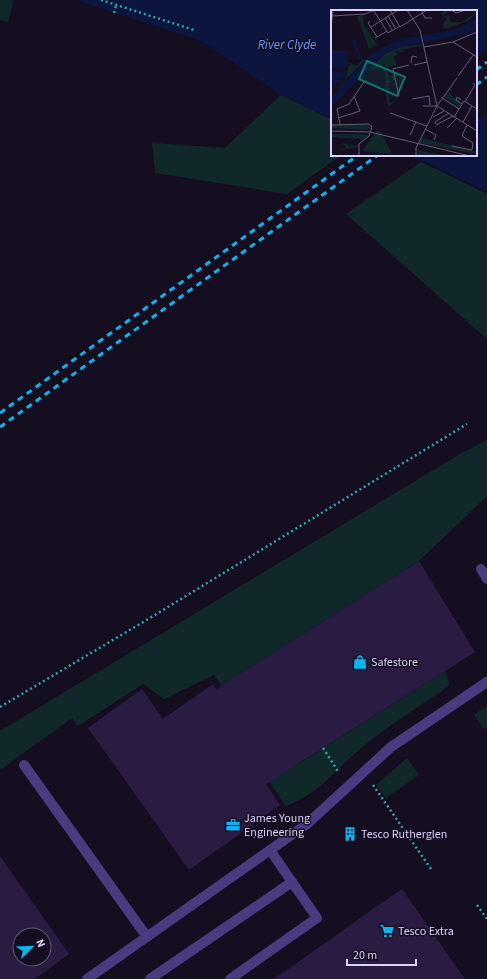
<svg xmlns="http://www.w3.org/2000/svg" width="487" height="979" viewBox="0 0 487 979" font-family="'Source Sans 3',sans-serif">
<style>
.green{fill:#11282b}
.water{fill:#0b153d}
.pier{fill:#150e21}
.building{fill:#291b42;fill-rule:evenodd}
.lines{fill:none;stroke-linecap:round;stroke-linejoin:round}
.path{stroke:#32a3af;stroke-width:2.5;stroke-dasharray:2 3;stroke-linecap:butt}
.lane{stroke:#483b7f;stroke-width:10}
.street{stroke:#483b7f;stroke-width:10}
.rail{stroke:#08b5f1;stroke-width:3;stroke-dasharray:6 5;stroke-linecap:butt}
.labels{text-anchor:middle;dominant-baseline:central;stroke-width:3;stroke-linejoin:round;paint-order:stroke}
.poi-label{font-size:12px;fill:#ddd0fd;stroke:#150e21;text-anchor:start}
.water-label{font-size:13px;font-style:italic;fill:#629bfa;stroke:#150e21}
.inset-road{fill:none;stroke:#655c79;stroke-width:1}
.view{fill:#0f766e;fill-opacity:0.15;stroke:#0f766e;stroke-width:2}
.inset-edge{fill:none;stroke:#ddd0fd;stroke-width:2}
</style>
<rect width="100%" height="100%" fill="#150e21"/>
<!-- green -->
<g class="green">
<polygon points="0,0 14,0 8,22 0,20"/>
<polygon points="281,95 332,120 332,155 341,155 287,194 155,173 152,143 225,148"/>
<polygon points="421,162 487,194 487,339 346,214"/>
<path d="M 487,440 L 487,496 L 419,561 L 237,676 L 295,766 L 445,671 L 450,685 C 422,705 392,723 365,745 C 337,767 321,793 286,806 L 258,766 L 271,756 L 214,675 L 164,699 L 143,684 L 78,726 L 72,718 L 0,770 L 0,731 L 460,454 Z"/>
<polygon points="487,706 487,727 484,729 474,715"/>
<polygon points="407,758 419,775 386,798 376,785"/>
</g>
<!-- water -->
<polygon class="water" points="76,0 487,0 487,192 410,155 476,155 476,11 332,11 332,120 281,95 201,41"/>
<!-- pier -->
<polygon class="pier" points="487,50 487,115 486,114 476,120 476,58"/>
<!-- building -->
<g class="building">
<polygon points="419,561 475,652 266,784 280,805 189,870 88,728 142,689 163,719 213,684 216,689"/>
<path d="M 0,856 L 69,954 L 35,979 L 0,979 ZM 20,935 L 44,935 L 44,959 L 20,959 Z"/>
<polygon points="402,889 465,979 274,979 383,902"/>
</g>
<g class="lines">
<!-- path -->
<g class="path">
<polyline points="101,0 194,30"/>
<polyline points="114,13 116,5"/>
<polyline points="0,707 150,618 467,424"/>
<polyline points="323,748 339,773"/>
<polyline points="373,785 431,869"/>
<polyline points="248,828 256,839"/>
<polyline points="477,905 487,919"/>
</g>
<!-- lane -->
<g class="lane">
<polyline points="481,569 487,579"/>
<polyline points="24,765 147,937"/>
<polyline points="150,979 292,882 270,850"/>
<polyline points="230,979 317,918 292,882"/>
</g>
<!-- street -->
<polyline class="street" points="87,979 307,824 391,747 487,682"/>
<!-- rail -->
<g class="rail">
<polyline points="476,70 487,62"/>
<polyline points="476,85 487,77"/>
<polyline points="0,413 358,155"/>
<polyline points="0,427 378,155"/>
</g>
</g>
<!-- icons -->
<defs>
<symbol id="shop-bare" viewBox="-9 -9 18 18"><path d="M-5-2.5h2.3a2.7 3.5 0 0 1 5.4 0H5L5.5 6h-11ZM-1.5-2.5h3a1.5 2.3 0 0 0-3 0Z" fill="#08b5f1" stroke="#150e21" stroke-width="2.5" paint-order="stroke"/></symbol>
<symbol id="office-bare" viewBox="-9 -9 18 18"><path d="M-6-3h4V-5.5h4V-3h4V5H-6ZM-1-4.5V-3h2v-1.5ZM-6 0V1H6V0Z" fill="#08b5f1" stroke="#150e21" stroke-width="2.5" paint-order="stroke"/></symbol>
<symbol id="building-bare" viewBox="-9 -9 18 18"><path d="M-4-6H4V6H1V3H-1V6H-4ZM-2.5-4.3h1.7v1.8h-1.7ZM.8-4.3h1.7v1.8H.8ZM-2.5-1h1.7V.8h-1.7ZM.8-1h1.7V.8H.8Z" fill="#08b5f1" stroke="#150e21" stroke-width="2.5" paint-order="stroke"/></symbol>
<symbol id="supermarket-bare" viewBox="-9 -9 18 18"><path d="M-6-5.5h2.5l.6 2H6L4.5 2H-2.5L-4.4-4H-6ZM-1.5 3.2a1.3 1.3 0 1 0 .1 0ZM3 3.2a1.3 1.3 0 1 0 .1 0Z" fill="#08b5f1" stroke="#150e21" stroke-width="2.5" paint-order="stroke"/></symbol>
</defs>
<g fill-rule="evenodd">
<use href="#shop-bare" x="350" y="652" width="20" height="20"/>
<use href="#office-bare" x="223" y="815" width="20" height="20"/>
<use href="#building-bare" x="340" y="824" width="20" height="20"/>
<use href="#supermarket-bare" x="377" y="921" width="20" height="20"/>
</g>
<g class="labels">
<!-- poi labels -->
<g class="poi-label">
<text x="371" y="662">Safestore</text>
<text x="244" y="818">James Young<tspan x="244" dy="14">Engineering</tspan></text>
<text x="361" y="834">Tesco Rutherglen</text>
<text x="398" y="931">Tesco Extra</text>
</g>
<!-- water labels -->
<g class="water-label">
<text x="287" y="45">River Clyde</text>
</g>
</g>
<!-- overview -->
<g transform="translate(331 10)">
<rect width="146" height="146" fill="#150e21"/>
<path d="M 117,0 L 116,3 L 112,5 L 119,6 L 119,12 L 131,12 L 146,2 L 137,11 L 114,19 L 112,14 L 116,9 L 109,3 ZM 32,5 L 33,14 L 46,35 L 38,39 L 26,6 ZM 91,34 L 91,36 L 64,41 L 64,44 L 65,42 L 72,40 L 72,42 L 66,42 L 66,45 L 63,46 L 65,55 L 55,58 L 58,71 L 62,71 L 61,63 L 64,71 L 58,72 L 57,75 L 59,94 L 69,86 L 59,96 L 56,94 L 54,54 L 42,60 L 41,56 L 55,43 L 70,37 ZM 32,49 L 34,50 L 1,84 L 17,66 L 14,68 L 19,53 L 26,56 ZM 117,82 L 130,94 L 128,97 L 114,88 ZM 19,114 L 38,115 L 41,120 L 0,118 L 0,115 ZM 46,121 L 50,122 L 61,144 L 31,141 ZM 0,124 L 28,124 L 38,125 L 27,133 L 27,137 L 10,140 L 15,137 L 11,133 L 26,136 L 30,129 L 0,127 ZM 91,128 L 146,142 L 146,144 L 88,133 ZM 86,139 L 92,141 L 117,146 L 86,145 Z" fill="#11282b"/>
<path d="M 146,9 L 146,18 L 137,23 L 70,37 L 55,43 L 0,97 L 0,88 L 34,50 L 49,39 L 68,29 L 123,20 ZM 23,29 L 26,30 L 28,45 L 31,47 L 29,50 L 26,49 L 27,45 L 21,32 ZM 1,41 L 17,41 L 17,58 L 0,57 ZM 0,61 L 14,62 L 14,68 L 10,68 L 10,72 L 7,72 L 2,80 Z" fill="#0b153d"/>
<path class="inset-road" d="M 59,0 L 69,17 L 96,0M 76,0 L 89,20 L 106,96M 90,0 L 94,8 L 101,8M 120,0 L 125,3 L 135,0M 43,1 L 57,23 L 69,16M 1,6 L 34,4 L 44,0M 57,6 L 64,18M 54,8 L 61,20M 39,11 L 37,13 L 46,27M 0,17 L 2,0M 40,17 L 67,0M 44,28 L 56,21M 122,32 L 146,22M 93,37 L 122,32 L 146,47M 80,53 L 81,46 L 86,47M 83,55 L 96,52M 127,66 L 143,44M 68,86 L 62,59 L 78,55M 111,88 L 128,99M 81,89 L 98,86 L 99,95M 130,90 L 126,87 L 125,90 L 131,94M 134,92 L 144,75 L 142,73M 92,96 L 106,96 L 126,68M 106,96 L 146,121M 59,103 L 96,116M 102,107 L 113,101M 123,107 L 133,91 L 146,99M 7,108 L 29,101 L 23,86M 132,112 L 141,96M 9,114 L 6,99 L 18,94 L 33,72M 105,114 L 104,112 L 118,103M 0,115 L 38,114 L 41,117M 105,115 L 122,106M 116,118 L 126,108M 94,119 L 105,125 L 103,130M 0,121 L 39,122 L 139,146M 79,125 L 85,112M 121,136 L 141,140 L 142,133 L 131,126 L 136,115M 28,146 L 28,134 L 38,126 L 41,117M 85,146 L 85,138 L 106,96"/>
<path class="view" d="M 36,51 L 74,67 L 66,86 L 28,69 Z"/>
<rect width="146" height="146" class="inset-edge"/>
</g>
<!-- north arrow -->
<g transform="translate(32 947) rotate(67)"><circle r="19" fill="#150e21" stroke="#655c79"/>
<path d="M0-3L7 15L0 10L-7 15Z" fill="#08b5f1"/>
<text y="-6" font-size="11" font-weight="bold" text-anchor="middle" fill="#ddd0fd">N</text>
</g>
<!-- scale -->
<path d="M347 959v6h69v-6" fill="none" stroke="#ddd0fd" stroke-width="2"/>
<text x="353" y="959" font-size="12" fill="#ddd0fd" stroke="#150e21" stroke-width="3" paint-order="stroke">20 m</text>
</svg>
